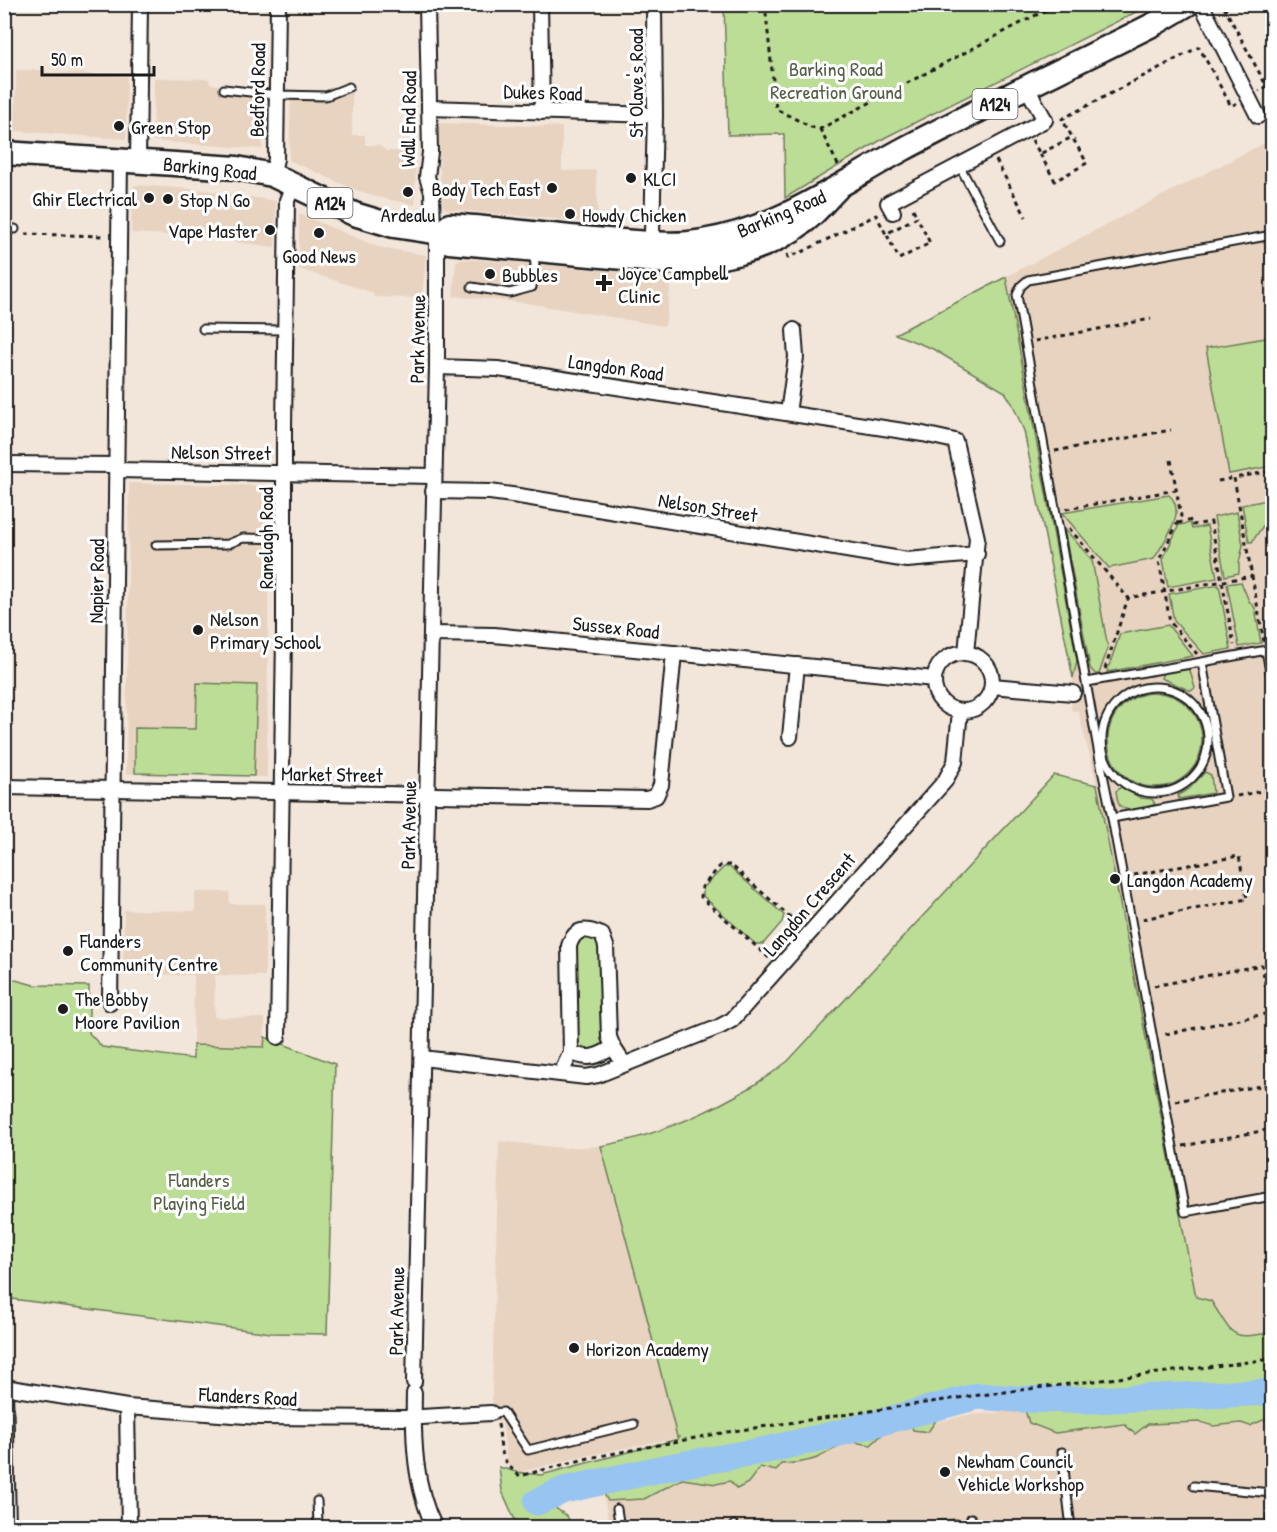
<svg xmlns="http://www.w3.org/2000/svg" width="1277" height="1532" viewBox="0 0 1277 1532" font-family="'Patrick Hand',sans-serif">
<style>
.built{fill:#e8d3c0}
.green{fill:#bcdd96;stroke:#6c7c59;stroke-width:1.5}
.lines{fill:none;stroke-linecap:round;stroke-linejoin:round}
.river{stroke:#98c4f1;stroke-width:27}
.lane-casing{stroke:#1c1c1c;stroke-width:11}
.street-casing{stroke:#1c1c1c;stroke-width:18}
.primary-casing{stroke:#1c1c1c;stroke-width:27}
.path{stroke:#1c1c1c;stroke-width:3;stroke-dasharray:4.5 4.5;stroke-linecap:butt}
.lane{stroke:#fff;stroke-width:7}
.street{stroke:#fff;stroke-width:14}
.primary{stroke:#fff;stroke-width:22}
.poi-dot{fill:#1c1c1c;stroke:#fff;stroke-width:2}
.labels{text-anchor:middle;dominant-baseline:central;stroke-width:6;stroke-linejoin:round;paint-order:stroke}
.shield{fill:#fff;stroke:#606060;stroke-width:1.5}
.shield-label{font-size:18px;font-weight:bold;fill:#1c1c1c}
.park-label{font-size:20px;fill:#546047;stroke:#fff}
.street-label{font-size:20px;fill:#1c1c1c;stroke:#fff}
.poi-label{font-size:20px;fill:#1c1c1c;stroke:#fff;text-anchor:start}
</style>
<rect width="100%" height="100%" fill="#f2e5da"/>
<filter id="ink" filterUnits="userSpaceOnUse"><feTurbulence type="fractalNoise" baseFrequency=".0167" numOctaves="2"/><feDisplacementMap in="SourceGraphic" scale="12" xChannelSelector="R" yChannelSelector="G"/><feConvolveMatrix kernelMatrix="1 2 1 2 8 2 1 2 1" color-interpolation-filters="sRGB"/></filter>
<g filter="url(#ink)">
<!-- built -->
<g class="built">
<polygon points="16,70 46,70 46,72 127,76 126,139 15,131"/>
<polygon points="154,78 209,79 210,84 264,90 262,149 153,141"/>
<polygon points="291,92 352,93 352,135 365,135 365,145 379,145 386,151 416,151 415,205 377,197 351,188 289,160"/>
<polygon points="439,123 562,127 562,171 596,170 598,223 444,209 440,182"/>
<polygon points="1272,139 1272,1355 733,1427 589,1455 520,1472 507,1463 502,1422 494,1421 492,1395 499,1141 562,1148 601,1146 625,1142 707,1110 748,1089 771,1074 792,1057 1054,775 1071,781 1097,784 1078,711 1071,711 1073,678 1024,431 1012,403 1005,392 985,379 933,349 895,334"/>
<polygon points="135,185 206,190 276,201 275,247 187,236 131,233 133,188"/>
<polygon points="299,214 378,247 426,255 422,298 373,297 374,293 299,269"/>
<polygon points="460,259 512,262 672,277 665,326 526,303 453,296 456,262"/>
<polygon points="129,483 269,486 267,777 135,773 126,774"/>
<polygon points="195,892 229,892 230,904 265,904 265,976 215,975 214,1017 265,1018 264,1047 193,1045 194,975 123,974 124,910 195,911"/>
<polygon points="1272,1390 1272,1527 610,1527 603,1493 968,1415"/>
</g>
<!-- green -->
<g class="green">
<polygon points="724,5 724,4 1150,5 886,137 785,198 784,134 728,135"/>
<polygon points="1006,277 1077,661 1073,678 1024,431 1012,403 1005,392 933,349 895,334"/>
<polygon points="1272,337 1272,466 1229,474 1206,348"/>
<path d="M 1169,495 C 1188,512 1164,541 1154,559 L 1109,568 L 1062,513 Z"/>
<polygon points="1272,499 1272,518 1262,527 1252,542 1249,542 1242,505"/>
<polygon points="1237,512 1243,545 1239,563 1239,573 1225,576 1214,517"/>
<polygon points="1190,523 1192,529 1207,526 1217,578 1168,587 1163,559 1179,525"/>
<polygon points="1064,528 1092,560 1108,648 1099,674 1095,674 1090,668"/>
<polygon points="1241,582 1249,601 1255,608 1261,643 1239,647 1227,584"/>
<polygon points="1219,585 1231,649 1204,654 1174,621 1169,594"/>
<polygon points="1168,625 1193,656 1107,672 1120,634"/>
<polygon points="1188,669 1190,671 1195,688 1191,691 1161,678 1163,673"/>
<polygon points="197,683 257,685 254,776 135,773 135,728 196,729"/>
<circle cx="1155" cy="740" r="47"/>
<polygon points="1205,772 1211,775 1213,793 1179,799 1178,795 1189,789"/>
<path d="M 1054,775 L 1097,785 L 1196,1297 L 1211,1301 C 1233,1334 1229,1342 1272,1332 L 1272,1420 L 1263,1420 L 1250,1426 L 1241,1423 L 1213,1426 L 1201,1422 L 1148,1424 L 1135,1434 L 1124,1424 L 1055,1433 L 1029,1423 L 1025,1410 L 993,1405 L 941,1413 L 928,1432 L 913,1430 L 910,1422 L 888,1429 L 871,1445 L 846,1441 C 821,1458 812,1463 781,1464 L 776,1471 L 760,1467 L 748,1483 L 737,1489 L 730,1481 L 716,1484 L 682,1479 L 644,1499 L 608,1501 L 602,1490 L 567,1499 L 554,1507 L 567,1516 L 572,1527 L 518,1527 L 502,1491 L 499,1467 L 516,1472 L 541,1475 L 678,1439 L 679,1437 L 677,1437 L 643,1302 L 601,1146 C 664,1135 738,1101 788,1061 Z"/>
<path d="M 1121,787 L 1141,798 L 1152,799 L 1155,804 C 1147,808 1127,813 1120,806 C 1117,803 1117,796 1116,791 Z"/>
<polygon points="724,867 730,867 784,915 782,922 763,944 756,944 752,941 703,896 703,888"/>
<path d="M 586,935 L 597,940 L 600,947 L 602,1039 L 602,1043 L 596,1050 C 587,1050 580,1051 577,1041 L 574,944 L 578,939 Z"/>
<polygon points="4,977 34,985 89,986 89,1033 102,1047 193,1059 193,1045 264,1047 265,1037 335,1064 327,1334 271,1333 5,1298"/>
<polygon points="957,1519 958,1527 857,1527"/>
</g>
<g class="lines">
<!-- river -->
<polyline class="river" points="537,1502 564,1490 669,1467 767,1450 836,1434 978,1396 1015,1399 1091,1400 1272,1392"/>
<defs>
<g id="lane">
<polyline points="224,89 277,95 326,96 349,87"/>
<polyline points="959,165 1000,241"/>
<polyline points="4,229 15,229"/>
<polyline points="472,287 510,293 532,287 535,264 533,253"/>
<polyline points="203,329 284,330"/>
<polyline points="156,545 228,544 243,538 285,539"/>
<polyline points="1266,650 1271,677"/>
<polyline points="1202,662 1272,649"/>
<polyline points="1087,682 1202,662 1226,797 1112,818 1099,755 1017,295 1021,286 1028,280 1272,235"/>
<circle cx="1155" cy="740" r="53"/>
<polyline points="1112,818 1185,1212 1272,1196"/>
<polyline points="491,1413 503,1412 528,1450 634,1424"/>
<polyline points="1062,1452 1071,1528"/>
<polyline points="1194,1486 1272,1493"/>
<polyline points="617,1509 620,1528"/>
<polyline points="971,1518 972,1528"/>
<polyline points="734,1525 734,1528"/>
<polyline points="315,1528 318,1524 317,1501"/>
<polyline points="1270,1528 1272,1508"/>
</g>
<g id="street">
<polyline points="427,4 430,152 427,177 432,192 433,233"/>
<polyline points="540,4 542,112"/>
<polyline points="1201,4 1258,116"/>
<polyline points="429,108 655,115"/>
<polyline points="138,161 140,4"/>
<polyline points="272,175 276,159 278,4"/>
<polyline points="893,212 888,203 1045,120 1027,88"/>
<polyline points="652,234 655,115 654,4"/>
<polyline points="437,367 498,369 923,434 955,441 977,538 966,653"/>
<polyline points="788,413 796,357 794,330"/>
<polyline points="4,464 116,465"/>
<polyline points="116,470 433,476"/>
<polyline points="433,491 490,492 519,496 907,560 977,554"/>
<polyline points="431,634 494,635 934,679"/>
<circle cx="963" cy="682" r="29"/>
<polyline points="992,686 1073,693"/>
<polyline points="790,737 797,665"/>
<polyline points="4,787 647,799 656,796 661,785 674,653"/>
<polyline points="110,1003 120,160"/>
<polyline points="278,1037 284,635 284,428 287,200 294,185"/>
<path d="M 571,1052 C 587,1061 598,1057 613,1047"/>
<polyline points="422,1058 586,1077 598,1075 719,1027 732,1020 945,781 955,762 960,711"/>
<path d="M 563,1074 L 564,1067 L 571,1052 L 569,946 C 575,927 586,928 602,935 L 606,946 L 609,1037 L 613,1047 L 624,1064"/>
<polyline points="414,1382 437,367 437,233"/>
<polyline points="4,1387 127,1407 259,1417 404,1418 491,1413"/>
<polyline points="5,1387 8,1528"/>
<path d="M 414,1393 C 413,1438 414,1487 435,1528"/>
<polyline points="127,1407 129,1528"/>
</g>
<g id="primary">
<path d="M 4,153 L 237,168 L 272,175 L 354,214 L 394,226 L 440,233 L 449,242 L 667,262 C 715,261 765,253 804,222 C 816,213 826,200 837,189"/>
<path d="M 440,233 L 450,225 C 507,229 564,238 622,241 C 649,243 676,246 703,241 C 776,230 838,185 900,151 C 984,106 1071,66 1156,23 L 1188,4"/>
</g>
</defs>
<!-- lane casing -->
<use href="#lane" class="lane-casing"/>
<!-- street casing -->
<use href="#street" class="street-casing"/>
<!-- primary casing -->
<use href="#primary" class="primary-casing"/>
<!-- path -->
<g class="path">
<polyline points="765,4 776,109 811,127 820,129 1057,4"/>
<polyline points="1224,7 1267,87 1259,91"/>
<polyline points="820,129 838,165"/>
<polyline points="1032,140 1040,154 1072,137 1062,119 1199,47 1231,106 1237,103"/>
<polyline points="1040,154 1055,181 1087,163 1072,137"/>
<polyline points="996,160 1026,217"/>
<polyline points="25,234 105,236"/>
<polyline points="887,235 899,259 930,243 917,217"/>
<polyline points="787,254 788,257 802,252 876,215 886,234 917,217 911,205"/>
<polyline points="1035,341 1151,319"/>
<polyline points="1055,451 1171,430"/>
<polyline points="1171,460 1181,516 1159,560 1170,622 1197,654"/>
<polyline points="1218,481 1234,478"/>
<polyline points="1066,509 1176,490"/>
<polyline points="1178,523 1192,520 1193,525 1211,522 1234,645"/>
<polyline points="1069,528 1128,598"/>
<polyline points="1264,642 1234,478 1272,471"/>
<polyline points="1105,669 1128,598 1252,576"/>
<polyline points="1268,708 1272,707"/>
<polyline points="1237,796 1272,789"/>
<polyline points="1134,875 1239,856 1247,899 1142,919"/>
<polyline points="769,958 701,897 702,887 721,865 731,865 798,924"/>
<polyline points="1154,986 1262,965 1270,1013 1161,1035"/>
<polyline points="1175,1101 1272,1084"/>
<polyline points="1183,1146 1272,1129"/>
<path d="M 498,1424 C 502,1449 498,1459 520,1476 L 589,1458 L 727,1432 L 972,1396 L 1272,1359"/>
<polyline points="1080,1524 1093,1528"/>
</g>
<!-- lane -->
<use href="#lane" class="lane"/>
<!-- street -->
<use href="#street" class="street"/>
<!-- primary -->
<use href="#primary" class="primary"/>
</g>
</g>
<!-- markers -->
<g class="poi-dot">
<circle cx="119" cy="126" r="6"/>
<circle cx="631" cy="178" r="6"/>
<circle cx="552" cy="188" r="6"/>
<circle cx="408" cy="192" r="6"/>
<circle cx="149" cy="198" r="6"/>
<circle cx="168" cy="199" r="6"/>
<circle cx="570" cy="214" r="6"/>
<circle cx="270" cy="230" r="6"/>
<circle cx="319" cy="233" r="6"/>
<circle cx="490" cy="274" r="6"/>
<path d="M601 274h6v6h6v6h-6v6h-6v-6h-6v-6h6z"/>
<circle cx="198" cy="630" r="6"/>
<circle cx="1115" cy="879" r="6"/>
<circle cx="68" cy="951" r="6"/>
<circle cx="63" cy="1009" r="6"/>
<circle cx="574" cy="1348" r="6"/>
<circle cx="945" cy="1472" r="6"/>
</g>
<g class="labels">
<!-- shield labels -->
<g class="shield">
<rect x="972.5" y="89" width="45" height="30" rx="4.5"/>
<rect x="307.5" y="188" width="45" height="30" rx="4.5"/>
</g>
<g class="shield-label">
<text x="995" y="104">A124</text>
<text x="330" y="203">A124</text>
</g>
<!-- park labels -->
<g class="park-label">
<text x="836" y="68">Barking Road<tspan x="836" dy="23">Recreation Ground</tspan></text>
<text x="199" y="1179">Flanders<tspan x="199" dy="23">Playing Field</tspan></text>
</g>
<!-- street labels -->
<g class="street-label">
<text transform="translate(635 83) rotate(-90)">St Olave's Road</text>
<text transform="translate(257 90) rotate(-89)">Bedford Road</text>
<text transform="translate(543 92) rotate(2)">Dukes Road</text>
<text transform="translate(408 119) rotate(-89)">Wall End Road</text>
<text transform="translate(210 168) rotate(6)">Barking Road</text>
<text transform="translate(781 213) rotate(-23)">Barking Road</text>
<text transform="translate(417 339) rotate(-89)">Park Avenue</text>
<text transform="translate(616 367) rotate(8)">Langdon Road</text>
<text transform="translate(221 452) rotate(1)">Nelson Street</text>
<text transform="translate(708 507) rotate(9)">Nelson Street</text>
<text transform="translate(265 538) rotate(-90)">Ranelagh Road</text>
<text transform="translate(96 581) rotate(-89)">Napier Road</text>
<text transform="translate(616 627) rotate(6)">Sussex Road</text>
<text transform="translate(332 774) rotate(1)">Market Street</text>
<text transform="translate(408 825) rotate(-89)">Park Avenue</text>
<text transform="translate(809 904) rotate(-49)">Langdon Crescent</text>
<text transform="translate(396 1311) rotate(-89)">Park Avenue</text>
<text transform="translate(248 1396) rotate(3)">Flanders Road</text>
</g>
<!-- poi labels -->
<g class="poi-label">
<text x="131" y="126">Green Stop</text>
<text x="643" y="178">KLCI</text>
<text x="540" y="188" text-anchor="end">Body Tech East</text>
<text x="137" y="198" text-anchor="end">Ghir Electrical</text>
<text x="180" y="199">Stop N Go</text>
<text x="408" y="214" text-anchor="middle">Ardealu</text>
<text x="582" y="214">Howdy Chicken</text>
<text x="258" y="230" text-anchor="end">Vape Master</text>
<text x="319" y="255" text-anchor="middle">Good News</text>
<text x="618" y="272">Joyce Campbell<tspan x="618" dy="23">Clinic</tspan></text>
<text x="502" y="274">Bubbles</text>
<text x="210" y="618">Nelson<tspan x="210" dy="23">Primary School</tspan></text>
<text x="1127" y="879">Langdon Academy</text>
<text x="80" y="940">Flanders<tspan x="80" dy="23">Community Centre</tspan></text>
<text x="75" y="998">The Bobby<tspan x="75" dy="23">Moore Pavilion</tspan></text>
<text x="586" y="1348">Horizon Academy</text>
<text x="957" y="1460">Newham Council<tspan x="957" dy="23">Vehicle Workshop</tspan></text>
</g>
</g>
<!-- margin -->
<rect width="1277" height="1532" fill="none" stroke="#fff" stroke-width="24"/>
<rect x="12" y="12" width="1253" height="1508" fill="none" stroke="#1c1c1c" stroke-width="2" filter="url(#ink)"/>
<!-- scale -->
<path d="M42 66v9h112v-9" fill="none" stroke="#1c1c1c" stroke-width="3"/>
<text x="51" y="66" font-size="18" fill="#1c1c1c" stroke="#ffffff" stroke-width="4.5" paint-order="stroke">50 m</text>
</svg>
